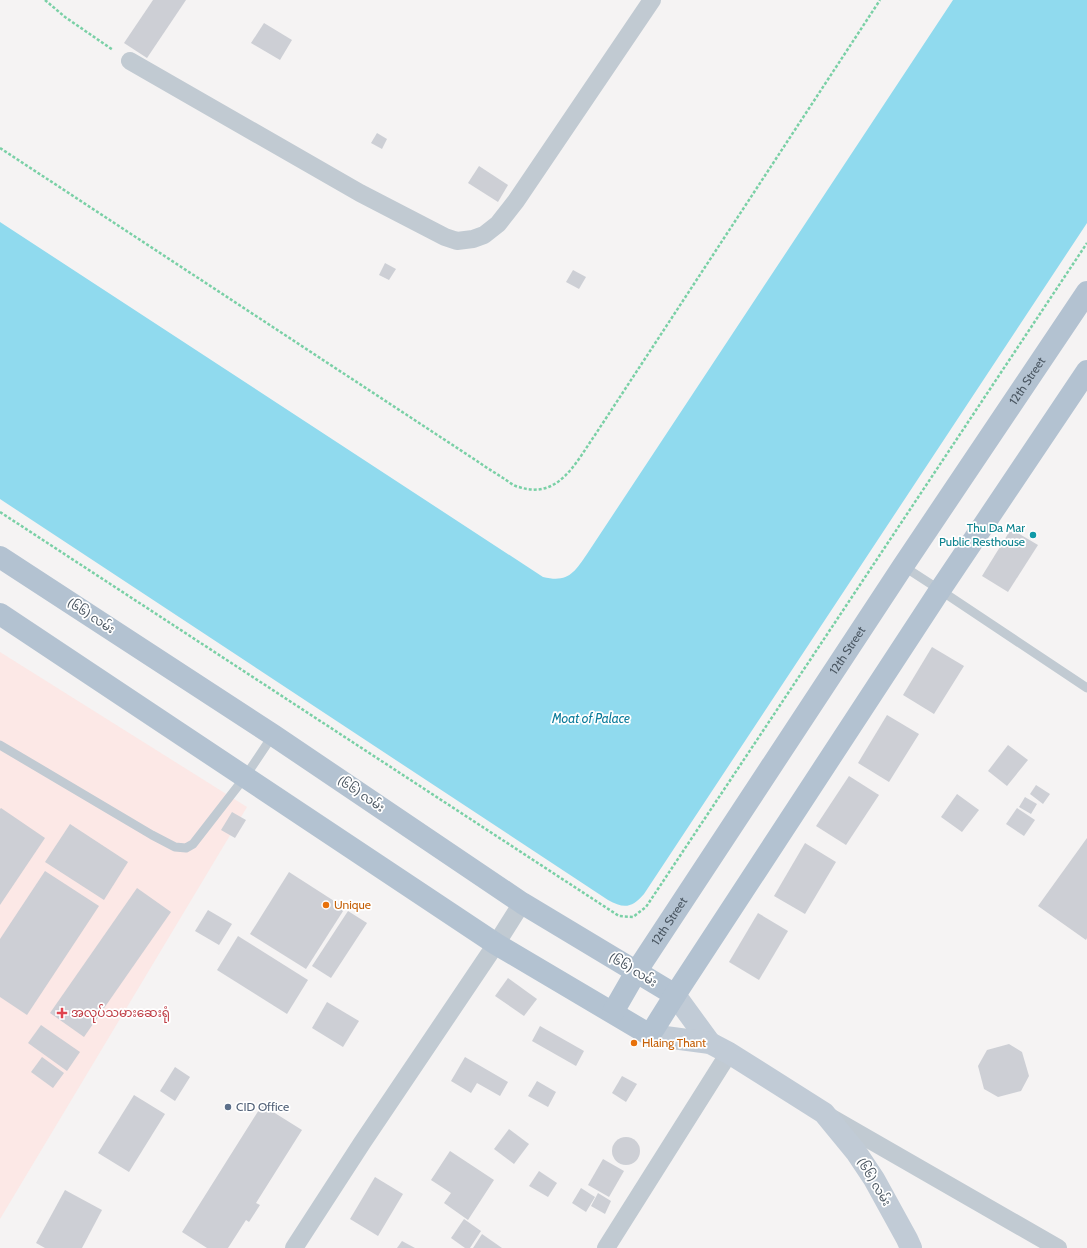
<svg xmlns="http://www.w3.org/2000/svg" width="1087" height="1248" font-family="Cabin,'Noto Sans Myanmar',sans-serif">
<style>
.medical{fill:#fce8e6}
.water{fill:#90daee}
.building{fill:#cdcfd5}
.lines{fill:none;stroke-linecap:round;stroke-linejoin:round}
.path{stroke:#7ad0a6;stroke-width:2.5;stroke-dasharray:3 2;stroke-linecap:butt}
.lane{stroke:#c1cad2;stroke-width:9}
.street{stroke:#c1cad2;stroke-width:18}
.secondary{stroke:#c1cbd6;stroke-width:22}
.primary{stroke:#b3c2d1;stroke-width:22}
.culture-dot{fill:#0f9aa8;stroke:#fff;stroke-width:1.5}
.food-dot{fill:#e8710a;stroke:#fff;stroke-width:1.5}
.health-dot{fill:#e0444e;stroke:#fff;stroke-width:1.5}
.service-dot{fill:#5c6f8a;stroke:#fff;stroke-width:1.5}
.labels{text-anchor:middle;stroke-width:3.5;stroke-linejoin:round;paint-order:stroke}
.street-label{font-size:12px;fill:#4a5661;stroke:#fff}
.culture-label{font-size:12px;fill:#0d838f;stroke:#fff;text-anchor:end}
.food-label{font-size:12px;fill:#c56008;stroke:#fff;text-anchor:start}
.health-label{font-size:12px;fill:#be3a42;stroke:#fff;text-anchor:start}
.service-label{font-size:12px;fill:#4e5e75;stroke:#fff;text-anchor:start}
.water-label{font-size:13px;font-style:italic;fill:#0c7c9b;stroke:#fff}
</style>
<rect width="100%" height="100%" fill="#f5f3f3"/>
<path class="medical" d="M0,652L247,807L0,1219Z"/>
<path class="water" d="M953,0H1087V223L644,894C632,908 624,909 608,900L0,499V222L543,577C568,583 574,573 587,554Z"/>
<g class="building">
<path d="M153,0H186L147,58L124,43Z"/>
<path d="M264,23L292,40L280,60L251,43Z"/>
<path d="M377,133L387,139L382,149L371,143Z"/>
<path d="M479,166L508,185L498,202L468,183Z"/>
<path d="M385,263L396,269L389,280L379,275Z"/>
<path d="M573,270L586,277L579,289L566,282Z"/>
<path d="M1011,529L1038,545L1008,592L982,576Z"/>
<path d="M932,647L964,666L934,714L903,695Z"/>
<path d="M887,715L919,734L889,782L858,763Z"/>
<path d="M1008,745L1028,760L1007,786L988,771Z"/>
<path d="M849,776L879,795L846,845L816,826Z"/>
<path d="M1036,785L1050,794L1043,804L1030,794Z"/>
<path d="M957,794L979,810L962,832L941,817Z"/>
<path d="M1025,797L1037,804L1031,814L1019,807Z"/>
<path d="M1,808L45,838L0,905V809Z"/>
<path d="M1017,808L1035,820L1024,836L1006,824Z"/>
<path d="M232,812L246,820L235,838L221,830Z"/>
<path d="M70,824L128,862L104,900L45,862Z"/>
<path d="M1087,838V938L1086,940L1038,906Z"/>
<path d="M805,843L836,862L805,914L774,896Z"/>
<path d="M45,871L99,906L27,1015L0,997V939Z"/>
<path d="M289,872L345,908L306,969L250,934Z"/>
<path d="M137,888L171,912L84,1037L50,1013Z"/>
<path d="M208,910L232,924L219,945L195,931Z"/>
<path d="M348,911L367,923L331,978L312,966Z"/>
<path d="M758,913L788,931L759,980L729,962Z"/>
<path d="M238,936L308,980L287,1014L217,970Z"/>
<path d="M508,978L537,999L524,1016L495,996Z"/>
<path d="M327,1002L359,1021L343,1047L312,1028Z"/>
<path d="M41,1025L80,1052L67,1071L28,1043Z"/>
<path d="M540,1026L584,1051L576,1066L532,1041Z"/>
<path d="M1009,1044L1022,1052L1029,1076L1021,1091L998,1097L984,1089L978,1066L987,1050Z"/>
<path d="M42,1057L64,1073L53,1088L31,1072Z"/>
<path d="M465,1057L508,1082L500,1096L477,1083L471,1093L451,1081Z"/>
<path d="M175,1067L190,1077L175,1101L160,1091Z"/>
<path d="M622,1076L637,1084L626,1102L612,1093Z"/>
<path d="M537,1081L556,1092L548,1107L528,1096Z"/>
<path d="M134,1095L165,1114L129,1172L98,1153Z"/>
<path d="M262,1105L302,1130L256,1203L260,1205L249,1222L246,1220L228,1248H207L182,1232Z"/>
<path d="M509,1129L529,1144L514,1164L494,1149Z"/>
<circle cx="626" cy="1151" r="14"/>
<path d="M450,1151L494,1180L468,1220L444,1203L451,1193L431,1180Z"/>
<path d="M603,1159L624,1171L609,1197L588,1185Z"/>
<path d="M539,1171L557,1183L548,1197L529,1186Z"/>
<path d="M375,1177L403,1194L378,1236L350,1219Z"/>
<path d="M581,1188L595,1197L586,1212L572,1203Z"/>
<path d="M65,1190L102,1210L82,1248H45L36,1243Z"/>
<path d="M598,1193L611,1201L605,1214L591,1206Z"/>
<path d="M464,1219L481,1231L470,1248H465L451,1238Z"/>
<path d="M482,1234L502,1248H473Z"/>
<path d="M402,1241L415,1248H397Z"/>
</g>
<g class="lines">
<g class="path">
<path d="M45,0L65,17L113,50"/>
<path d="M0,148L477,461C485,467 494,472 503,478C508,481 513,486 519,487C559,500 576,462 595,435L880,0"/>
<path d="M0,512L619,916L633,917L646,907L1087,243"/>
</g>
<g class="lane">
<path d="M903,566L940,590L1087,688"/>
<path d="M0,745L152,835L175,847L186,848L193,844L245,777L273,735"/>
</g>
<g class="street">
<path d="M130,61L360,193L445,237L457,241L473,239L484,235L498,224L516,201L652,0"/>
<path d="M830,1117L1058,1248"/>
<path d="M294,1248L362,1143L496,944L522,903"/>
<path d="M606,1248L729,1053"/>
</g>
<g class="secondary">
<path d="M675,995L710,1043"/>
<path d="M650,1035L710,1043L729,1053L824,1113L856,1152L874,1179L907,1239L911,1248"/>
</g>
<g class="primary">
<path d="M0,557L273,735L522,903L675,995"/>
<path d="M0,614L496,944L650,1035L675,995L940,590L1087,371"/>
<path id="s1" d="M613,1012L636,972L903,566L1087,292"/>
</g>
</g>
<circle class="culture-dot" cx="1033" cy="535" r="4"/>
<g class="food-dot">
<circle cx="326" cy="905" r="4"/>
<circle cx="634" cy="1043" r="4"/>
</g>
<path class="health-dot" d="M60 1007h4v4h4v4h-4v4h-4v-4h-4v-4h4z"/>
<circle class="service-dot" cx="228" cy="1107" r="4"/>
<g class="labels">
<g class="street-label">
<text dy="4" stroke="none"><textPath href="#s1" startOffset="755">12th Street</textPath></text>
<text transform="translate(91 616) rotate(33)" y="4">(၆၆) လမ်း</text>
<text dy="4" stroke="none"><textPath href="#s1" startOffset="431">12th Street</textPath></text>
<text transform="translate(361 794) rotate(34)" y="4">(၆၆) လမ်း</text>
<text dy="4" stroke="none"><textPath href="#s1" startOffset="107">12th Street</textPath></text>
<text transform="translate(633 970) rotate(31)" y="4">(၆၆) လမ်း</text>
<text transform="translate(874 1182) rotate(59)" y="4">(၆၆) လမ်း</text>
</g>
<g class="culture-label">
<text x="1025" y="532">Thu Da Mar<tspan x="1025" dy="14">Public Resthouse</tspan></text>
</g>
<g class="food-label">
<text x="334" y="909">Unique</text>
<text x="642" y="1047">Hlaing Thant</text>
</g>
<g class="health-label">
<text x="71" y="1017">အလုပ်သမားဆေးရုံ</text>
</g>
<g class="service-label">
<text x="236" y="1111">CID Office</text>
</g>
<g class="water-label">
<text x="591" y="723">Moat of Palace</text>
</g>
</g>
</svg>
